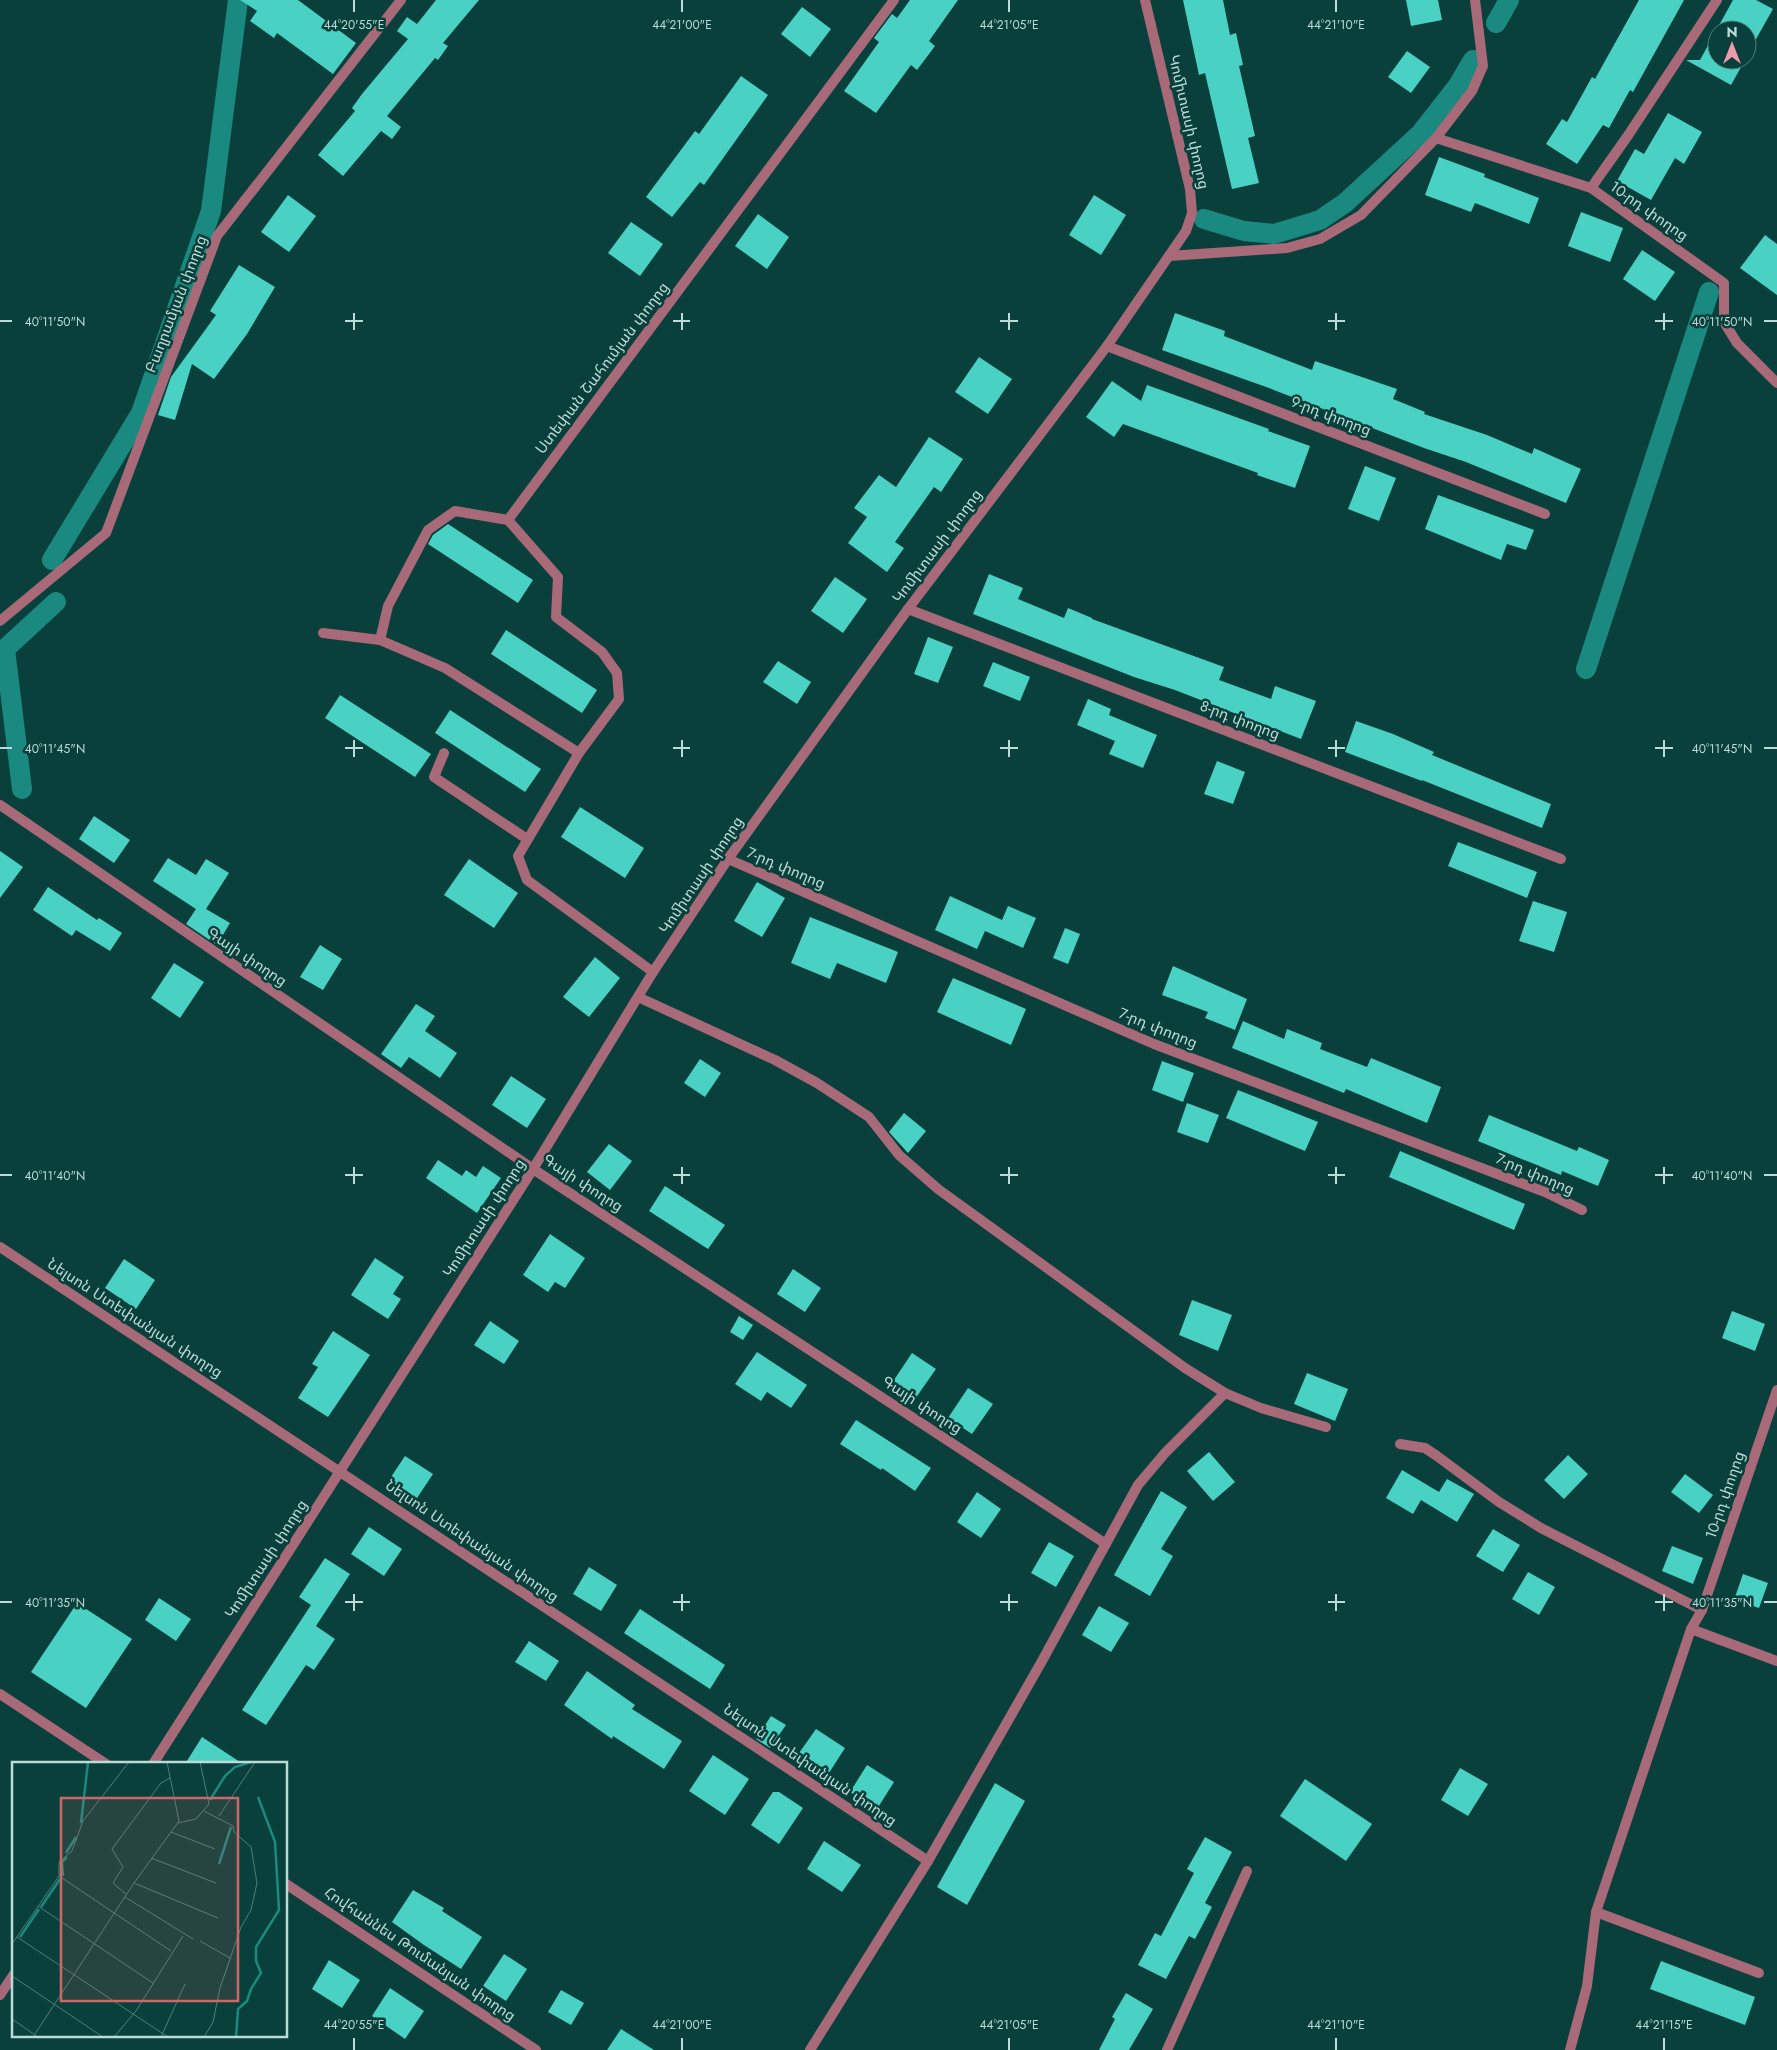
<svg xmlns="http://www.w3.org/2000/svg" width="1777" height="2050" font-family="Jost,'Noto Sans Armenian',sans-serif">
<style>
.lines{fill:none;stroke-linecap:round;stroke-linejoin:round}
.canal{stroke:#1a8a80;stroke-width:20}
.building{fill:#49d2c4}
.service{stroke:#a86a78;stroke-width:10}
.minor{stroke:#a86a78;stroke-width:10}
.tertiary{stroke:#a86a78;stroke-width:10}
.ticks{fill:none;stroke:#bbdbd6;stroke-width:2}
.labels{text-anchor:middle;stroke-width:5;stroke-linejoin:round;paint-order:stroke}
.street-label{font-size:15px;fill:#bbdbd6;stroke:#09403b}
.inset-river{fill:none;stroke:#1a8a80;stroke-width:2.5}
.inset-road{fill:none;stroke:#507e79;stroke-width:1}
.view{fill:#cd6765;fill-opacity:0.15;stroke:#cd6765;stroke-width:2.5}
.inset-edge{fill:none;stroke:#bbdbd6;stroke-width:2.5}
.ticks-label{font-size:12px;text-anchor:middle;fill:#bbdbd6;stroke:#09403b;stroke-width:5;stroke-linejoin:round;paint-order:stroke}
</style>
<rect width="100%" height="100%" fill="#09403b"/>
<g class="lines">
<g class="canal">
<path d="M1496,23L1509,0"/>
<path d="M1204,219L1244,231L1274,234L1320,220L1345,203L1421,133L1457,87L1473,60"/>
<path d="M52,560L141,413L211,211L238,0"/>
<path d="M1586,669L1709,292"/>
<path d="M22,789L5,649L56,602"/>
</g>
</g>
<g class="building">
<path d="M240,0H298L356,43L333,74L277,33L274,38L250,21L257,11Z"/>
<path d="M436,0H479L443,43L448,46L438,60L435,58L387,116L401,127L392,139L381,131L343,176L318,155L355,111L352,108L362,94L408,39L397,31L407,17L417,24Z"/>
<path d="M910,0H958L929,41L935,46L917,70L911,65L876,113L844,91L879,42L874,38L892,14L897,18Z"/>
<path d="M1183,0H1223L1230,35L1236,33L1243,65L1239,66L1255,136L1248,138L1259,183L1232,189L1205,73L1199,75Z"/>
<path d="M1406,0H1438L1442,20L1411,26Z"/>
<path d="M1639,0H1684L1633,92L1630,90L1609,128L1603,125L1577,164L1546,144L1562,119L1567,122L1592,77L1595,79Z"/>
<path d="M1733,0H1756L1773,9L1747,55V30H1717V60H1745L1731,85L1686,60H1700Z"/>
<path d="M802,7L831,29L810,57L781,34Z"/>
<path d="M1407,51L1430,67L1411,93L1388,77Z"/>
<path d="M741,76L768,95L704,185L700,182L672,217L646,197L695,131L699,134Z"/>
<path d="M1668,113L1702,132L1684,164L1675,158L1651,200L1617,181L1635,149L1644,154Z"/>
<path d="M1439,157L1485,174L1484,177L1539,198L1529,224L1475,203L1471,212L1425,195Z"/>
<path d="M288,195L316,216L289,252L261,232Z"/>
<path d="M1094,195L1126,215L1101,255L1069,235Z"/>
<path d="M1581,212L1623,228L1610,262L1568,246Z"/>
<path d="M758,214L789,237L767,269L735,246Z"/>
<path d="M631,222L663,244L640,276L608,253Z"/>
<path d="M1765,235L1777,244V295L1740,268Z"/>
<path d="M1642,250L1675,272L1655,301L1623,279Z"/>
<path d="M239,265L275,287L247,334L214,379L192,364L175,420L158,415L171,377L216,315L210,311Z"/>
<path d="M1175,313L1225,331L1224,336L1312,370L1315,361L1397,389L1393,399L1425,412L1424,414L1487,435L1532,454L1534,448L1581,469L1566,503L1466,462L1424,448L1269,388L1162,350Z"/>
<path d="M979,357L1012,379L988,414L955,392Z"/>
<path d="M1112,381L1141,401L1147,385L1269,429L1268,431L1310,446L1295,488L1257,475L1258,473L1123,424L1114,437L1086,417Z"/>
<path d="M929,437L963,459L941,492L934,487L895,542L904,548L887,572L848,543L867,517L854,508L879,475L896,487Z"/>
<path d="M1365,466L1396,478L1379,521L1348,509Z"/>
<path d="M1438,495L1534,530L1526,550L1507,544L1501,560L1425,529Z"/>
<path d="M448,524L533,580L518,603L428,544L433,535Z"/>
<path d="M989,574L1023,588L1018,599L1064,618L1068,608L1092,618V619L1224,667L1219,680L1271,699L1275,686L1316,701L1301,739L1175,690L1134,677L973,614Z"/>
<path d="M835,577L867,599L843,633L811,611Z"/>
<path d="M506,630L597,690L582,713L491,654Z"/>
<path d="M928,637L953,647L938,683L914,674Z"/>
<path d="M778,661L811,682L797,704L763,682Z"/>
<path d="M993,662L1030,677L1020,701L983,686Z"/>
<path d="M340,695L431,754L415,777L325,718Z"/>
<path d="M1088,699L1111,709L1109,715L1157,735L1143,768L1109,754L1115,741L1077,725Z"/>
<path d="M450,710L541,769L525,792L435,733Z"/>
<path d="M1356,721L1393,734L1434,752L1432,755L1551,804L1542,828L1422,780V781L1345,752Z"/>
<path d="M1217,761L1245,772L1233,804L1204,794Z"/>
<path d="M580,807L644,848L625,878L561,837Z"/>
<path d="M94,816L130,840L114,863L79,839Z"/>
<path d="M1458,842L1537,872L1527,898L1448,866Z"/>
<path d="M0,851L23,867L0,898Z"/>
<path d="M168,858L196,875L206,859L229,873L206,909L230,923L217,945L186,924L196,909L153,881Z"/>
<path d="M469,859L518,893L494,928L444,895Z"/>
<path d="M757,882L785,898L762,937L734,921Z"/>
<path d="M48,887L97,920L99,918L122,933L110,951L76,930L72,936L33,910Z"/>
<path d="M950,896L1002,920L1008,906L1036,918L1023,948L985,931L977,949L935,930Z"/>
<path d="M1533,901L1567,912L1554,952L1519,941Z"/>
<path d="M810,917L898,952L886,983L837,963L830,979L791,963Z"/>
<path d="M1065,928L1080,934L1068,964L1053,958Z"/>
<path d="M320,945L342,959L323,990L300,977Z"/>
<path d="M595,957L620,978L589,1017L563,997Z"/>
<path d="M174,963L204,982L180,1018L151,998Z"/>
<path d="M1173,966L1247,999L1235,1030L1205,1018L1208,1012L1162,995Z"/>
<path d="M953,978L1026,1009L1011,1045L937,1012Z"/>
<path d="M416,1004L435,1016L425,1031L457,1053L440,1078L409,1057L401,1068L381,1054Z"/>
<path d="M1243,1021L1284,1039L1287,1029L1322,1043L1320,1049L1367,1067L1371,1058L1441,1087L1427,1123L1346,1089L1344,1093L1232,1048Z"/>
<path d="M700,1059L721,1073L705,1097L684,1083Z"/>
<path d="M1162,1061L1194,1073L1183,1102L1152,1090Z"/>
<path d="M511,1076L546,1099L527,1128L492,1105Z"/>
<path d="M1238,1090L1318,1122L1305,1151L1226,1118Z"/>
<path d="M1187,1103L1219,1115L1208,1143L1177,1132Z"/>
<path d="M904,1113L926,1131L908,1153L889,1132Z"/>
<path d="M1489,1115L1577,1151L1579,1147L1609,1160L1598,1186L1562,1171L1561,1175L1478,1141Z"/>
<path d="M609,1144L632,1161L610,1190L587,1172Z"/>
<path d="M1400,1151L1525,1204L1514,1230L1389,1177Z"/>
<path d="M438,1160L462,1176L466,1170L476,1177L483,1166L501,1178L477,1213L426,1178Z"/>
<path d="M665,1186L725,1225L708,1249L649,1211Z"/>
<path d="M550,1234L585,1258L565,1288L555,1282L548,1292L523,1275Z"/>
<path d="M375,1258L404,1277L393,1294L401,1299L388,1319L351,1295Z"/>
<path d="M124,1259L155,1280L136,1309L105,1288Z"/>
<path d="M793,1269L821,1288L805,1312L777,1294Z"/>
<path d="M1192,1300L1232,1315L1218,1351L1179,1335Z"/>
<path d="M1732,1311L1765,1324L1755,1351L1722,1338Z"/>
<path d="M739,1316L753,1325L743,1340L730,1332Z"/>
<path d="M490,1321L519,1341L504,1364L474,1345Z"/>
<path d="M333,1331L370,1355L328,1417L298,1398L318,1367L312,1364Z"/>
<path d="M757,1352L807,1385L791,1408L767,1392L761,1401L735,1384Z"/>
<path d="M912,1353L936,1369L915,1399L892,1383Z"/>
<path d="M1307,1373L1348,1389L1335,1421L1294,1404Z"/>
<path d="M968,1388L993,1404L972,1434L948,1418Z"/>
<path d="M856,1420L931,1468L915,1491L882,1468L881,1470L840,1444Z"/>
<path d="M1209,1452L1235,1482L1213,1501L1187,1471Z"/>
<path d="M1568,1455L1588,1474L1564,1499L1544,1480Z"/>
<path d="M405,1456L433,1474L413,1504L385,1486Z"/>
<path d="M1402,1470L1439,1492L1447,1479L1474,1494L1457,1522L1421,1500L1413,1514L1386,1498Z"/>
<path d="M1685,1474L1713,1495L1699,1513L1671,1492Z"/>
<path d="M1161,1491L1187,1507L1161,1549L1173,1556L1150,1596L1114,1575Z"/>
<path d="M977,1492L1001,1509L981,1538L957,1522Z"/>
<path d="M369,1527L402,1549L384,1576L351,1554Z"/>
<path d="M1493,1529L1520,1545L1503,1572L1476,1556Z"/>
<path d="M1049,1542L1074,1556L1056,1587L1031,1573Z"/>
<path d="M1672,1546L1703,1558L1693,1584L1662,1571Z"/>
<path d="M325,1558L350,1574L316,1626L335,1639L314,1670L306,1665L266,1725L242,1710L311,1605L299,1597Z"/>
<path d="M589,1567L617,1585L601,1611L573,1594Z"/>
<path d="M1528,1572L1555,1587L1539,1615L1512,1599Z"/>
<path d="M1743,1574L1768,1583L1759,1608L1734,1600Z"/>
<path d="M159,1598L191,1619L176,1641L145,1620Z"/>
<path d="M77,1603L132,1639L86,1708L31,1672Z"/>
<path d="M1099,1606L1129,1623L1111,1652L1082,1635Z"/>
<path d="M640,1609L725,1665L710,1689L624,1633Z"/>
<path d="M529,1641L559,1661L546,1681L515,1662Z"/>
<path d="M587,1671L635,1705L632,1709L682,1741L664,1769L613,1736L612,1739L564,1705Z"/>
<path d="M771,1716L786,1725L770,1748L756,1739Z"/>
<path d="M816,1729L845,1748L827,1776L797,1756Z"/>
<path d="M202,1737L243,1764H185Z"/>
<path d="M713,1755L749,1779L725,1815L689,1791Z"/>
<path d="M867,1765L894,1782L877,1809L850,1792Z"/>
<path d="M1460,1768L1488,1784L1468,1816L1441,1800Z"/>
<path d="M1305,1779L1372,1824L1346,1861L1280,1816Z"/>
<path d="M995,1783L1025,1801L967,1905L937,1887Z"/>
<path d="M773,1792H779L803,1808L779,1844L751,1825Z"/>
<path d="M1205,1837L1232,1852L1205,1903L1212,1907L1195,1939L1189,1936L1166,1979L1138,1965L1155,1933L1161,1936L1194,1873L1187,1869Z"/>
<path d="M824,1841L861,1865L842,1892L807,1869Z"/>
<path d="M413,1890L444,1908L442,1911L482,1937L461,1969L424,1945L392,1922Z"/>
<path d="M504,1954L527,1969L506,2001L483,1986Z"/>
<path d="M329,1960L360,1980L342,2008L312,1989Z"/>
<path d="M1661,1961L1755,1997L1745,2025L1650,1989Z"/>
<path d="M390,1988L424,2011L405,2039L372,2016Z"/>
<path d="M561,1990L584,2003L571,2025L548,2012Z"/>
<path d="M1126,1993L1153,2009L1129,2050H1099L1115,2019L1112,2017Z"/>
<path d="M621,2029L654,2050H607Z"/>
</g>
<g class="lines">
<g class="service">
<path d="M323,633L380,640L445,668L579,753"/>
<path d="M380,640L388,606L428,530L455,511L508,520"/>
<path d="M444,753L434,777L527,839"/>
<path d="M1691,1629L1777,1661"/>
<path d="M1596,1912L1759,1973"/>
</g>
<g class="minor">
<path d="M1436,138L1591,188L1724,283V322L1737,343L1777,383"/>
<path d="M1591,188L1629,134L1717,0"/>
<path d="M1169,256L1287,248L1320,239L1361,215L1436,138L1472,91L1483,66L1475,0"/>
<path d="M1107,346L1545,514"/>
<path d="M908,609L1561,859"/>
<path d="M0,621L106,533L217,236L401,0"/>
<path d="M0,805L533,1169L1106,1544"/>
<path d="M728,859L1154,1044L1545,1192L1582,1210"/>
<path d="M653,972L527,880L518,856L579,753L619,699L617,673L602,652L556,617L558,577L508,520L894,0"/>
<path d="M638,997L775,1060L817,1083L869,1117L899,1155L938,1189L1185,1368L1225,1393L1261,1408L1326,1427"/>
<path d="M0,1247L928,1861"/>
<path d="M1400,1444L1425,1448L1437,1456L1499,1502L1541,1528L1702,1610"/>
<path d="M0,1694L106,1764"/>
<path d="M153,1764L533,1169L653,972L728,859L908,609L1107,346L1186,231L1192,213L1190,189L1145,0"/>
<path d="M0,1995L14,1974"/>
<path d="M810,2050L928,1861L1042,1661L1138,1485L1165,1453L1225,1393"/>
<path d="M1167,2050L1247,1871"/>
<path d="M1570,2050L1587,1986L1596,1912L1691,1629L1702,1610L1777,1390"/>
</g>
<path class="tertiary" d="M286,1884L536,2050"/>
</g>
<path class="ticks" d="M354,0V12M682,0V12M1009,0V12M1336,0V12M354,313V330M682,313V330M1009,313V330M1336,313V330M1664,313V330M0,321H12M345,321H363M673,321H690M1000,321H1018M1328,321H1345M1655,321H1673M1764,321H1777M354,740V757M682,740V757M1009,740V757M1336,740V757M1664,740V757M0,748H12M345,748H363M673,748H690M1000,748H1018M1328,748H1345M1655,748H1673M1764,748H1777M354,1167V1184M682,1167V1184M1009,1167V1184M1336,1167V1184M1664,1167V1184M0,1175H12M345,1175H363M673,1175H690M1000,1175H1018M1328,1175H1345M1655,1175H1673M1764,1175H1777M354,1594V1611M682,1594V1611M1009,1594V1611M1336,1594V1611M1664,1594V1611M0,1602H12M345,1602H363M673,1602H690M1000,1602H1018M1328,1602H1345M1655,1602H1673M1764,1602H1777M354,2038V2050M682,2038V2050M1009,2038V2050M1336,2038V2050M1664,2038V2050"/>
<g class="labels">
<g class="street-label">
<text transform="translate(1189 122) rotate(77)" y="5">Կոմիտասի փողոց</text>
<text transform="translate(1649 211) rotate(35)" y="5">10-րդ փողոց</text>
<text transform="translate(176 304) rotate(-69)" y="5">Բաղրամյան փողոց</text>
<text transform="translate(602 368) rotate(-53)" y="5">Ստեփան Շահումյան փողոց</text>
<text transform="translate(1331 416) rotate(21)" y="5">9-րդ փողոց</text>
<text transform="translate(937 546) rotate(-53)" y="5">Կոմիտասի փողոց</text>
<text transform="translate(1240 720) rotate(21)" y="5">8-րդ փողոց</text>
<text transform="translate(786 868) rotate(23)" y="5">7-րդ փողոց</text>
<text transform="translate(701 875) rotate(-56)" y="5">Կոմիտասի փողոց</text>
<text transform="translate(247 957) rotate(34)" y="5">Գայի փողոց</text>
<text transform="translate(1158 1028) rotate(22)" y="5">7-րդ փողոց</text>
<text transform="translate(1535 1174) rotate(23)" y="5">7-րդ փողոց</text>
<text transform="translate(583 1183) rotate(33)" y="5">Գայի փողոց</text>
<text transform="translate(484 1218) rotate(-57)" y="5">Կոմիտասի փողոց</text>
<text transform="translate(135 1318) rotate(33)" y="5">Նելսոն Ստեփանյան փողոց</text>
<text transform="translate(922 1405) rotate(33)" y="5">Գայի փողոց</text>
<text transform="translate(1725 1495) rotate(-71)" y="5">10-րդ փողոց</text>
<text transform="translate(472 1541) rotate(34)" y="5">Նելսոն Ստեփանյան փողոց</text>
<text transform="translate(266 1559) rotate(-57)" y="5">Կոմիտասի փողոց</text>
<text transform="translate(810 1765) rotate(34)" y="5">Նելսոն Ստեփանյան փողոց</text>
<text transform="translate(420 1954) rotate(34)" y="5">Հովհաննես Թումանյան փողոց</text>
</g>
</g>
<g transform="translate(12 1762)">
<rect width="275" height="275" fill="#09403b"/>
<path class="inset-river" d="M198,38L213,14L223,5L239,0M69,61L76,0M54,91L64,75M207,102L219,65M51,114L50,100L55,95M29,145L48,117M8,175L27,147M224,275L226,247L235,239L239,227L249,211L244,199V185L267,148L263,80L246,35"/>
<path class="inset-road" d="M192,49L221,64L222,70L239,85L245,121L239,148L229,165L208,226L201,260L192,275M207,54L243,0M166,61L184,57L197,42L188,0M159,70L203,87M139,96L204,121M47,114V100L60,89L71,59L117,0M47,114L159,189M122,121L206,156M114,132L101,121L111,105L100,87L149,21L158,16M113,135L181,177M26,144L141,221M5,175L156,275M188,179L218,196M0,182L47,114M0,214L91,275M0,257L26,275M21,275L122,121L167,59L155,0M102,275L124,249L171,174M149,275L173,222"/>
<path class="view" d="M49,36H226V239H49Z"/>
<rect width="275" height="275" class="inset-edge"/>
</g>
<g class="ticks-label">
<text x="354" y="29">44°20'55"E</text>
<text x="682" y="29">44°21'00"E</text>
<text x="1009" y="29">44°21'05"E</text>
<text x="1336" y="29">44°21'10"E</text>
<text x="55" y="326">40°11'50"N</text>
<text x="1722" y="326">40°11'50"N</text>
<text x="55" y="753">40°11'45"N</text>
<text x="1722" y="753">40°11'45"N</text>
<text x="55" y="1180">40°11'40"N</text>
<text x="1722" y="1180">40°11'40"N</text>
<text x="55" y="1607">40°11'35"N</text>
<text x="1722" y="1607">40°11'35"N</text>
<text x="354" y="2029">44°20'55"E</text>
<text x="682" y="2029">44°21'00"E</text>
<text x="1009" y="2029">44°21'05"E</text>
<text x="1336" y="2029">44°21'10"E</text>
<text x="1664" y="2029">44°21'15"E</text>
</g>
<g transform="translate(1732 45)"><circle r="24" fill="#09403b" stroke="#507e79"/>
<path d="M0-4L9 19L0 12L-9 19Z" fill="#f29aad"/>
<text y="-8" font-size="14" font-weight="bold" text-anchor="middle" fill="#bbdbd6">N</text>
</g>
</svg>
